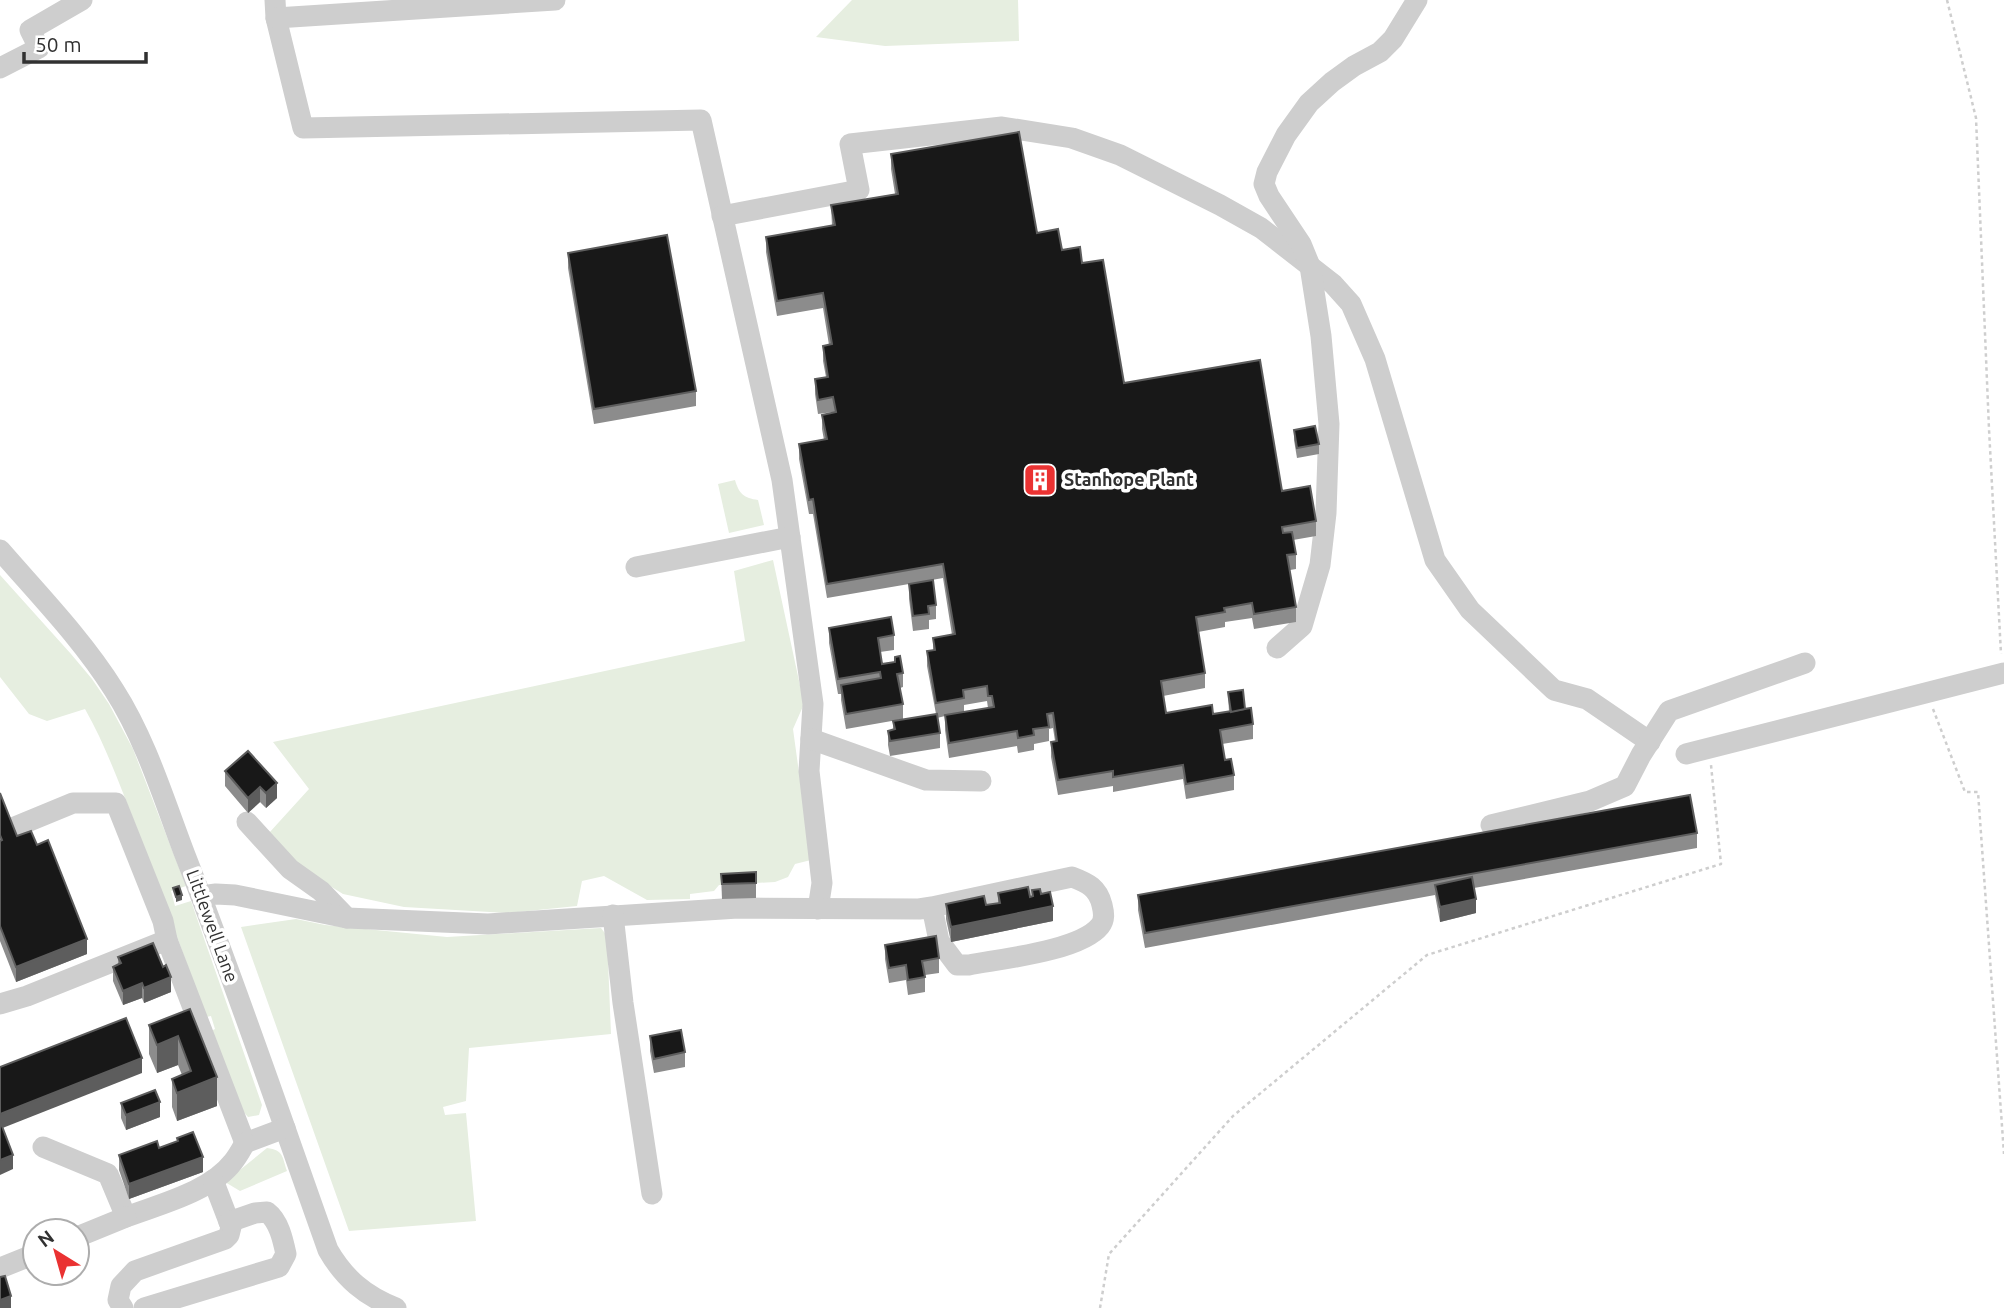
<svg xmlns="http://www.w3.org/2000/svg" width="2004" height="1308" font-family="Ubuntu,sans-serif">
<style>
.green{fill:#e6eee0}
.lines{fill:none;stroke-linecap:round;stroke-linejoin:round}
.path{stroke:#cecece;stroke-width:2.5;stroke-dasharray:3.5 3.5;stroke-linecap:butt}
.minor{stroke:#cecece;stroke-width:21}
.wall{fill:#8c8c8c;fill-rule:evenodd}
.shaded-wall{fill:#5d5d5d}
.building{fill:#181818;stroke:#5d5d5d;stroke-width:2}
.labels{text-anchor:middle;stroke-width:7;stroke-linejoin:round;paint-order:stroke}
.poi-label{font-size:18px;font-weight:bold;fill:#313131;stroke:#fff;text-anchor:start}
.street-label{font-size:18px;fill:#313131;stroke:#fff}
</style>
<rect width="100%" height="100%" fill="#fff"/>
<g class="green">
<path d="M852,0H1018L1019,41L885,46L816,37Z"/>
<path d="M735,480C739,494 744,498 758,500L764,525L729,533L718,484Z"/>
<path d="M773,560L804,704L793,729L811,860L795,864L788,877L775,882L719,885L714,891L690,894V899L647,900L604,876L582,881L577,906L507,913L404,907L343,894L288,860L269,833L309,789L273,742L745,641L734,571Z"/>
<path d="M0,575L71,654L92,679L109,704L133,749L186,886L171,891L175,906L191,901L262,1105L259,1115L248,1117L241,1109L211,1031L215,1029L211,1016L206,1017C183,953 160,889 136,826C120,786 106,746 85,709L47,721L29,714L0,677Z"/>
<path d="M296,919L325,925L447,937L601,928L607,936L611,1034L469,1048L466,1101L443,1107L445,1115L466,1113L476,1221L349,1231L241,927Z"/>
<path d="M267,1148C284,1150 282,1157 287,1171L240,1191L225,1182Z"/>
</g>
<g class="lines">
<g class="path">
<path d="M1947,0L1976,118L1989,429L2001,654"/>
<path d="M1933,709L1965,792H1978L2004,1154"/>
<path d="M1100,1308L1109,1254L1233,1116L1427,955L1721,864L1711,765"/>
</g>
<g class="minor">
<path d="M275,0L276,18L303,128L701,120L782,480L813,704L809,771L822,883L818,909"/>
<path d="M276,18L555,0"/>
<path d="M0,68L39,48L30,30L82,0"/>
<path d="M722,216L859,190L850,144L1002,127L1072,138L1120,155L1220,205L1261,228L1333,284L1351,304L1375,359L1435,560L1470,610L1554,690L1587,699L1650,742"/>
<path d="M0,550C39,595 82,639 114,690C146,740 164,800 185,855C236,985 281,1118 328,1250C344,1278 365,1296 396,1308"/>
<path d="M636,567L790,537"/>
<path d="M1277,648L1302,626L1320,565L1326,513L1329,424L1321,336L1310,266L1301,244L1269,196L1264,184L1267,172L1286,135L1309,103L1332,82L1354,66L1380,52L1393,39L1417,0"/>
<path d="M811,739L926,780L981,781"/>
<path d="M1686,754L2004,673"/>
<path d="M247,822L290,869L321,891L347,918"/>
<path d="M1491,825L1590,801L1625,786L1641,755L1669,711L1805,663"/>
<path d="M0,833L73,803H116L163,921L167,940"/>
<path d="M201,896L216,894L235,895L347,918L488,924L738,908L919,909L932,907L1072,877C1088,883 1098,888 1102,905C1104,913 1105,920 1100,926C1080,951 1000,959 969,965H957L939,941L932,907"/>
<path d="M613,915L623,1003L652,1194"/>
<path d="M0,1004L27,996L167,940L245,1143L285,1128"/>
<path d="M43,1147L108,1174L126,1217C160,1204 210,1192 233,1162C238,1156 241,1150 245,1143"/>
<path d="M77,1237L126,1217"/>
<path d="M0,1268L35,1254"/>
<path d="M123,1308L118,1300L121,1286L135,1271L225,1239L229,1235L231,1227L213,1180"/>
<path d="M144,1308L279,1267L286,1254C283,1240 279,1221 267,1212L255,1213L229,1222"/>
</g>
</g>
<g class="wall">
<path d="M891,154L1037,233L1082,263L1124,383L1282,491L1316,521V536L1293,540L1296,554V569L1290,570L1296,607V622L1254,629L1252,618L1225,622V627L1198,632L1205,673V688L1163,696L1166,713L1213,714L1229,712L1228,692L1245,709L1253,724V739L1222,744L1225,760L1234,775V790L1186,799L1183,779L1113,792V786L1058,795L1051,757V742L1055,741L1053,728L1049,729V741L1034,744V750L1018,753L1017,746L949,758L945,730V716L937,718L940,733V748L890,756L888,745V731L893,730V721L936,714L927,666V651L933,650V638L952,635L943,578L926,581L936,605V619L929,620V629L913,631L909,599V584L827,598L813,514H809L799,459V444L824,440L822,429V415L833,413V412L818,414L815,394V379L826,377L823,361V346L829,345L823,308L777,316L766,252V237L832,226L831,205L895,194L891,169ZM987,701L988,708L964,712V705Z"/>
<path d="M568,253L696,391V406L594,424L568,268Z"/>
<path d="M1294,430L1319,444V454L1297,458L1294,440Z"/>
<path d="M829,628L894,635V650L880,652L882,664L895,662V657L903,673V687L900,688L903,704V719L846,729L841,700V694H838L829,643Z"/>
<path d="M248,751L277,798L266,808L260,802L248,813L225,786V771Z"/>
<path d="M0,793L17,836L37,845L87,954L16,982L0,941Z"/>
<path d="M1697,833V848L1474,888L1476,913L1440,922L1435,895L1145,948L1138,910V895Z"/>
<path d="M756,872V898L722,899L721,874Z"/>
<path d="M1032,890L1041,894L1053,921L951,942L946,919V904L986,905L998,903V893L1030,897L1032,896Z"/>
<path d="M885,945L939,958V973L925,975V992L908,995L906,980L889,983L885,959Z"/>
<path d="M118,957L171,992L144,1003L142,998L123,1005L113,981V967L118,965Z"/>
<path d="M190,1009L217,1106L177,1121L172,1107V1079L182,1075L178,1065L157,1073L149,1054V1025Z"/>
<path d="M650,1036L685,1052V1067L654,1073L650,1051Z"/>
<path d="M121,1103L160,1117L126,1130L121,1118Z"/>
<path d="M177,1138L203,1172L129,1199L119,1170V1155L159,1148L177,1142Z"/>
</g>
<g class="shaded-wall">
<path d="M277,783V798L266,808V793Z"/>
<path d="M260,787V802L248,813V798Z"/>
<path d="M182,895V900L176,902V897Z"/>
<path d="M1476,899V913L1440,922V907Z"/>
<path d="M1053,906V921L951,942V927Z"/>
<path d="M87,939V954L16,982V967Z"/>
<path d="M171,977V992L144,1003V988Z"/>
<path d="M142,983V998L123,1005V991Z"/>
<path d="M178,1036V1065L157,1073V1045Z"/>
<path d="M142,1058V1073L0,1129V1114Z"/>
<path d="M217,1077V1106L177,1121V1093Z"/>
<path d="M160,1102V1117L126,1130V1115Z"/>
<path d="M13,1155V1169L0,1175V1160Z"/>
<path d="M203,1157V1172L129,1199V1184Z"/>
<path d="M11,1296V1308H0V1300Z"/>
</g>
<g class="building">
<path d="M1019,132L1037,233L1058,229L1062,250L1080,247L1082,263L1103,260L1124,383L1260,360L1282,491L1310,486L1316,521L1282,527L1283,533L1292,532L1296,554L1287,555L1296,607L1254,614L1252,603L1224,608L1225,612L1196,617L1205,673L1161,681L1166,713L1212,705L1213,714L1251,708L1253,724L1220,730L1225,760L1231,759L1234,775L1186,784L1183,765L1113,777V771L1058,780L1051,742L1057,741L1053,713L1047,714L1049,727L1033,729L1034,735L1018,738L1017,731L949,743L945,715L994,707L992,696H988L987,686L963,690L964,698L936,703L927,651L935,650L933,638L955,634L943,564L827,584L813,499L809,500L799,444L827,439L822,415L836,412L833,397L818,400L815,379L828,377L823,346L832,344L823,293L777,301L766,237L835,225L831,205L898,194L891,154Z"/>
<path d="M667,235L696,391L594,409L568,253Z"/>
<path d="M1315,426L1319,444L1297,448L1294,430Z"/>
<path d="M933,580L936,605L928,606L929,614L913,616L909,584Z"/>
<path d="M891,617L894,635L878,638L882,664L895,662V657L900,656L903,673L897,674L903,704L846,714L841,685L881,678L880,672L838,679L829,628Z"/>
<path d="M1243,690L1245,709L1231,712L1228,692Z"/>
<path d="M937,714L940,733L890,741L888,731L895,729L893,721Z"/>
<path d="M248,751L277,783L266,793L260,787L248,798L225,771Z"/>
<path d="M0,793L17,836L31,831L37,845L48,840L87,939L16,967L0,926V841L2,840L0,835Z"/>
<path d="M1690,795L1697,833L1145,933L1138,895Z"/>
<path d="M756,872V883L722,884L721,874Z"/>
<path d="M1472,877L1476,899L1440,907L1435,885Z"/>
<path d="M179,886L182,895L176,897L173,888Z"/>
<path d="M1028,887L1030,897L1033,896L1032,890L1040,889L1041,894L1050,892L1053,906L951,927L946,904L984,896L986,905L1000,903L998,893Z"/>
<path d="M936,936L939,958L922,961L925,977L908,980L906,965L889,968L885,945Z"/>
<path d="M153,943L163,967L166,965L171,977L144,988L142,983L123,991L113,967L121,963L118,957Z"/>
<path d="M190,1009L217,1077L177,1093L172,1079L191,1071L178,1036L157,1045L149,1025Z"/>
<path d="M126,1018L142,1058L0,1114V1067Z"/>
<path d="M681,1030L685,1052L654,1059L650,1036Z"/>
<path d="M155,1090L160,1102L126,1115L121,1103Z"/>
<path d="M0,1121L13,1155L0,1160Z"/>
<path d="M193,1132L203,1157L129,1184L119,1155L157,1141L159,1148L178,1141L177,1138Z"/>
<path d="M5,1276L11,1296L0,1300V1277Z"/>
</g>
<defs>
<symbol id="building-square" viewBox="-11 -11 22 22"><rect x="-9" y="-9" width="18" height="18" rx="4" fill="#ea3232" stroke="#fff"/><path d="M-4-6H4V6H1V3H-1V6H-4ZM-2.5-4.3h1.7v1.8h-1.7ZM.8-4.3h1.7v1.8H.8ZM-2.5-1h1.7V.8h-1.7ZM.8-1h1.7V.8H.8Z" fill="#fff"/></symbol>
</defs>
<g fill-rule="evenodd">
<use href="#building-square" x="1021" y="461" width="38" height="38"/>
</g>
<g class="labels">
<g class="poi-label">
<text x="1064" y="486">Stanhope Plant</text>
</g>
<g class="street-label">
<text transform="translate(212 926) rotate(70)" y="6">Littlewell Lane</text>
</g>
</g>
<g transform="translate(56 1252) rotate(323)"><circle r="33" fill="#ffffff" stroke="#adadad" stroke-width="2"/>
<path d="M0-5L12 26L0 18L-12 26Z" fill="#ea3232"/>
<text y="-10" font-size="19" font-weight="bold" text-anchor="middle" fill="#313131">N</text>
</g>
<path d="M24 52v10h122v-10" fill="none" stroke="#313131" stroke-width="3.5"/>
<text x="35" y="52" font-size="21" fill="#313131" stroke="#ffffff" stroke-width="5" paint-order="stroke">50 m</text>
</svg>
